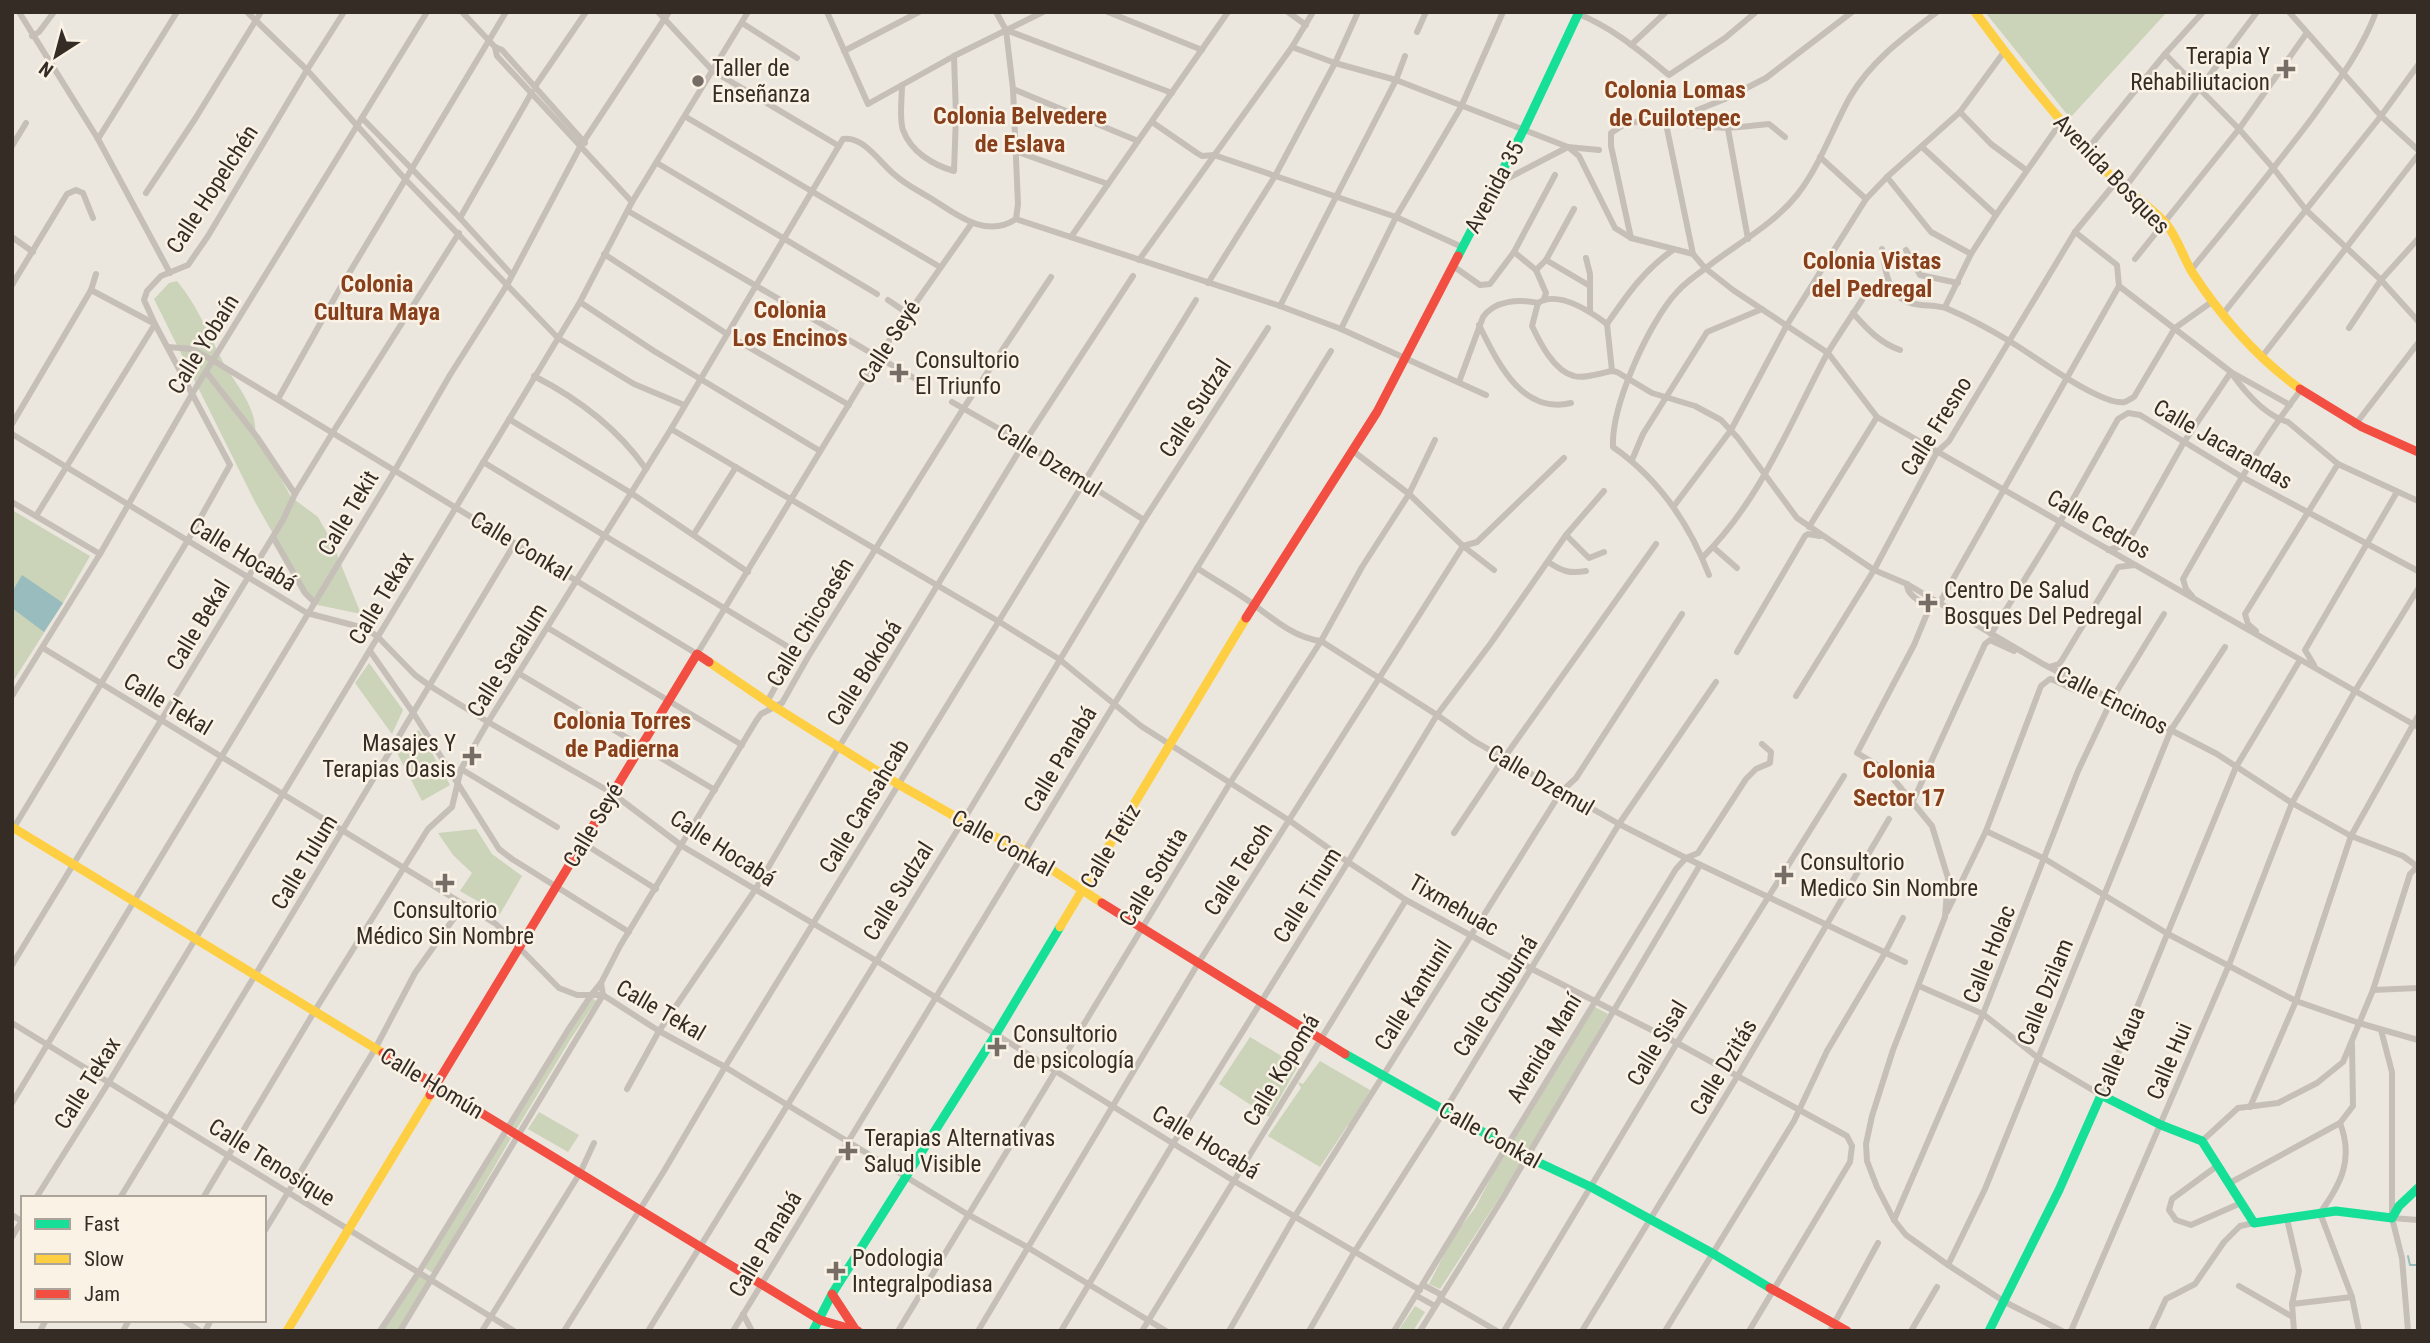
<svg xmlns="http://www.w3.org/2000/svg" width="2430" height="1343" font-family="'Roboto Condensed',sans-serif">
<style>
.green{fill:#cbd3b8}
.water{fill:#99bcbe}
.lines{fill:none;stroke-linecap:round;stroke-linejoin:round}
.stream{stroke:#99bcbe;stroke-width:2}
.street{stroke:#c5bfb8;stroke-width:6}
.fast{stroke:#16e098;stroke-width:9}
.slow{stroke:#ffcf43;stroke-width:9}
.jam{stroke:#f24e42;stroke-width:9}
.poi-dot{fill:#766d66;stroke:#faf2e5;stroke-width:2.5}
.labels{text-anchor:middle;stroke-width:5;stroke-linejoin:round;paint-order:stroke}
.poi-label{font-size:23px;fill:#362c26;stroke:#faf2e5;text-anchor:start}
.street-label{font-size:23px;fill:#362c26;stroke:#faf2e5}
.neighbourhood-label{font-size:24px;font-weight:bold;fill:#883f1c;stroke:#faf2e5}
</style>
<rect width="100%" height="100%" fill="#ece7de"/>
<g class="green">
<path d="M1985,12H2192L2166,13L2070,118Z"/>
<path d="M177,281C196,304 207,330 220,356C233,383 259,406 255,438L278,473L291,497L318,517L332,542L361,614L313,604L255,502L154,299L169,283Z"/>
<path d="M12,510L90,556L63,603L12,683Z"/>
<path d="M369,663L403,710L392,734L355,683Z"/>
<path d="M419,730L450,785L422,801L394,747Z"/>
<path d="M476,829L492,854L522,876L500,914L460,891L472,873L453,855L438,833Z"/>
<path d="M592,997L596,1001L570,1040L516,1130L510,1125Z"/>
<path d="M1593,1006L1608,1014L1528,1152L1511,1141Z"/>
<path d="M1250,1037L1298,1066L1269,1117L1219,1084Z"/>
<path d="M1320,1061L1370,1090L1350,1126L1348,1125L1320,1167L1268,1136L1301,1088L1298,1082L1303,1084Z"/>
<path d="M539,1112L579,1135L568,1152L528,1129Z"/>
<path d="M504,1134L511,1138L433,1273L425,1268Z"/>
<path d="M1505,1151L1523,1161L1440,1289L1429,1284L1453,1237L1475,1208Z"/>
<path d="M419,1275L428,1281L397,1331H382Z"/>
<path d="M1415,1306L1425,1312L1413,1331H1398Z"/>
</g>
<path class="water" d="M22,575L63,603L44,632L12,608V592Z"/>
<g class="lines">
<path class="stream" d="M2408,1256L2410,1265H2418"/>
<g class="street">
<path d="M19,12L98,139L170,273"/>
<path d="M247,12L307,70L406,180L558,338L634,384L684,405"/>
<path d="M462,12L495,47L502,50L585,143"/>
<path d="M658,12L713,71L839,146"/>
<path d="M827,12L868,104L954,56L1043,12"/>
<path d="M996,12L1006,30L1013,89L1018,204L1016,219"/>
<path d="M1108,12L1202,50"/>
<path d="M1288,12L1306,25"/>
<path d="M2289,12L2381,116L2418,150"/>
<path d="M1576,13C1612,27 1640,51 1669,75L1725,38L1756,12"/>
<path d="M742,23L797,58"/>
<path d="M1006,30L1172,93"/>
<path d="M1417,32L1426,12"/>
<path d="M32,36L39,32L54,12"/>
<path d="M1631,45L1666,12"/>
<path d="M495,47L497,56L632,202"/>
<path d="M1292,47L1335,63L1396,80L1568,147L1579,156L1615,228L1631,238L1693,254L1705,268L1733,290L1828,353L1877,417L2418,727"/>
<path d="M844,51L919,12"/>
<path d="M2165,54L2239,129L2274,169L2306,210L2381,280L2418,321"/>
<path d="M536,85L586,12"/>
<path d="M902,85C902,99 899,118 903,130C911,152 933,165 954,171L956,116L954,56"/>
<path d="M1013,89L1138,141"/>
<path d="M1960,112L1991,144L2026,170"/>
<path d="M686,117L940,267"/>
<path d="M362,118L460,218L511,274"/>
<path d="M1665,119L1693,254"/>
<path d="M1674,120C1706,131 1735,128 1769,124L1785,137"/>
<path d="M1152,122L1197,153L1202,156L1214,155L1396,217L1462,247"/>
<path d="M1728,129L1748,239"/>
<path d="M98,139L177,12"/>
<path d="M12,146L26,123"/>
<path d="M1922,147L1996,215"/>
<path d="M1015,151L1108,184"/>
<path d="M2086,151L2165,54L2203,12"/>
<path d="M1820,157L1866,199"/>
<path d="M657,163L877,294"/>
<path d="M1887,177L1931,232L1971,254"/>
<path d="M1497,184L1568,147L1599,150"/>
<path d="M2124,189L2257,12"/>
<path d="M146,193L195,119L261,12"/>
<path d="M628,211L926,385"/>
<path d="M460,218L532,92"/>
<path d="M1016,219L1280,306L1341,329L1486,395"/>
<path d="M2075,232L2117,265L2119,286L2231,372L2290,405"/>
<path d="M12,237L33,252"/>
<path d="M1071,237L1228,12"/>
<path d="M1631,238L1611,146V133L1625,124L1652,119L1672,120L1725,99L1766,78L1852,12"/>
<path d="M1882,249C1884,262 1886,280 1894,291C1908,311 1932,302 1948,309C1969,318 1991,330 2011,342C2033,355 2102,407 2125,402C2126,402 2133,397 2134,397L2175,328L2213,301"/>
<path d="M1906,250L1920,275L1958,283"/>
<path d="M1514,252L1536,270L1546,293L1544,299"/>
<path d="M604,254L727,334"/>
<path d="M1586,258L1590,274V311"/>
<path d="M2135,259L2239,129L2306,34"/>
<path d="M1139,260L1292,47L1313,12"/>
<path d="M1546,260L1590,286"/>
<path d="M1453,266L1480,285L1490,284L1514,252L1555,175"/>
<path d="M1536,270L1546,260L1574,209"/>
<path d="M2191,270C2232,220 2273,170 2312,118C2336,84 2361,52 2376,12"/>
<path d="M1208,283L1275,176L1335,63L1358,12"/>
<path d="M12,285L67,194L76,190L83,193L93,218"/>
<path d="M888,300L907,313"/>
<path d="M580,302L654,351L820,451"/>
<path d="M1538,303L1532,326C1540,343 1554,371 1574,376C1584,379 1601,373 1612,371L1617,372L1652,393L1695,406L1721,420L1738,438L1797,518L1874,570L1907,584L2043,664L2217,754L2292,803L2351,836L2403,856L2418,867"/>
<path d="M1280,306L1396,80L1405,56"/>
<path d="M1945,307L1971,254L1996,215L2061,122"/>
<path d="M1853,313C1867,329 1880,343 1900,350"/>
<path d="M2222,315L2381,116L2418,65"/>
<path d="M1607,324C1627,295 1644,270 1673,250"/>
<path d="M1607,324L1612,371"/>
<path d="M1479,325C1497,361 1521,415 1571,403"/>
<path d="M2349,328L2381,280L2418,239"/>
<path d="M1341,329L1396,217L1461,107L1503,12"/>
<path d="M738,341L849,405"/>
<path d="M168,347L192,349L214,361L697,654L877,358L972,223"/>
<path d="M2261,358L2418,155"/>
<path d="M207,373L257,437L295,494"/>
<path d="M2232,374C2245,392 2266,416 2288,422L2338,464L2418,501"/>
<path d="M534,376C577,398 618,429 646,469"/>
<path d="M1459,382L1483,317C1495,300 1519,299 1538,303C1558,290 1591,312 1607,324"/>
<path d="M278,399L339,290L506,12"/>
<path d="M952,402L1024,443L1144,520"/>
<path d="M509,419L631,493L748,572"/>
<path d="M12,424L91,290L96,274"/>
<path d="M2355,425L2418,343"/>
<path d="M671,429L998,621L1059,659L1141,726L1290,821L1348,862L1406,900L1532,969L1677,1043L1847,1136L1852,1146"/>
<path d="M12,434L307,613L364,628L377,636L415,675L430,686L488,722L612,793L682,846L875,960L1234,1181L1420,1290"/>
<path d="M1353,451L1409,494L1463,546L1494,570"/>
<path d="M1632,460L1643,434L1707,332L1762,309"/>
<path d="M483,462L795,651L767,702"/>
<path d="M12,502L100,554"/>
<path d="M1674,506L1731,430L1787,325L1866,199L1887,177L1960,112L2004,52"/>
<path d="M36,516L155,324L144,300L147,291L161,276L188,265L208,236L307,70L344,12"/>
<path d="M1809,527L1877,417"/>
<path d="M694,534L736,467"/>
<path d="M1566,535L1589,558L1604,552"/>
<path d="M273,537L305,593L314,602"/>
<path d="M1713,547L1737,568"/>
<path d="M2108,550L2126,545L2184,442L2231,372"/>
<path d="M1702,558C1760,501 1789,425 1827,354C1838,336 1850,318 1862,300"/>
<path d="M1548,562C1562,571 1569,574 1586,571"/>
<path d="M1197,568C1215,580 1235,591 1253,604C1273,619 1295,638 1321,641L1437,715L1474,741L1619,824L1686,858L1905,962"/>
<path d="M1709,575C1689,523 1659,479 1613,447C1611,406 1649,322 1677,292C1685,283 1696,275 1706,268C1736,244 1772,226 1797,195C1820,166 1832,129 1850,97C1871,61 1904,37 1937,12"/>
<path d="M1907,584C1907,598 1924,600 1928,611L1914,645L1857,753L1886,770L1932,826L1948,878L1945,917L1893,1050L1872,1116L1866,1144L1867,1161L1877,1187L1894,1220L1906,1235L1948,1265L2005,1302L2062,1331"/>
<path d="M2192,596L2186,589L2183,579C2220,515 2255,450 2300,391"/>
<path d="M1939,604L2119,286"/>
<path d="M548,628L742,745"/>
<path d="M2256,631L2248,624L2245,614L2338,464"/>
<path d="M1991,634L2060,522L2118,419L2128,413L2140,415L2242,477L2418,571"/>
<path d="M43,648L496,924L559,988L577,995H603L659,1031L725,1067L967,1214L1027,1247L1166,1331"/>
<path d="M370,651L414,714L499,849L512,859L629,932"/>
<path d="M1737,652L1805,536L1808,534L1820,536"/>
<path d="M2314,665L2305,650L2397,492"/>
<path d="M2049,667L2059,664L2062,660L2118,567L2135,565"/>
<path d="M518,673L715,790"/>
<path d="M12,696L100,554L192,394L427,12"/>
<path d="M1796,696L1874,570L1937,452L1949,441L2075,232L2116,182"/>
<path d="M461,769L557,827"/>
<path d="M1913,801L1985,644L1990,640L2014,651"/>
<path d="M13,829L188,540L230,465L155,324L91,290"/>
<path d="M1986,831L2045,859L2168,934L2296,1001L2359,1023L2418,1040"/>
<path d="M1454,833L1504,758L1656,544"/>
<path d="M583,843L656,889"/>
<path d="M1947,912L1986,831L2041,686L2050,679C2064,682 2078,698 2091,689"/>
<path d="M12,965L283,520L295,494L333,432L459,233"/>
<path d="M1919,986L1983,1014L2037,1057L2101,1095L2236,767L2300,660"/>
<path d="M2373,990L2418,988"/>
<path d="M12,1023L514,1331"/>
<path d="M2381,1030L2392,1072V1218L2402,1258L2408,1331"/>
<path d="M627,1089L659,1031L755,890L839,747L1024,443L1133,276"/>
<path d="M12,1103L395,470L450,375L507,285L580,147L669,12"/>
<path d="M2250,1107L2296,1001L2351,836L2418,716"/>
<path d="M2340,1123C2354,1159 2341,1184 2320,1213L2352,1297L2359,1331"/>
<path d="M2202,1141L2238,1108L2278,1103L2317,1083L2343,1062L2373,990L2410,874L2418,866"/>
<path d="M2217,1166L2172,1199L2169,1210L2176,1220L2191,1225L2241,1203"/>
<path d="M2228,1184L2340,1123L2353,1106L2352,1044"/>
<path d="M36,1198L109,1082L580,302L632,202L748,12"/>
<path d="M120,1198C252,980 385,762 515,543"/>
<path d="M203,1198L314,1012L428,829L452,807L461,769L488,722L671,429L843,139C863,135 881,164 895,175C906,185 919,191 932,199C957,215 986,239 1016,219"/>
<path d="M12,1215L23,1222"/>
<path d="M2392,1218L2418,1220"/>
<path d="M2287,1219L2299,1271L2292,1304L2294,1331"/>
<path d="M1894,1220L1983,1014L2078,771L2112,699L2164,614"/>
<path d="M264,1232L375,1049L415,973L464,904"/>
<path d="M12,1237L23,1219"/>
<path d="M1948,1265L1985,1189L2171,730L2225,647"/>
<path d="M1423,1285L1442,1295"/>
<path d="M2239,1286L2291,1316"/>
<path d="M1417,1296L1435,1306"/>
<path d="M1440,1298L1497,1331"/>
<path d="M2292,1304L2352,1297"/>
<path d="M743,1314L752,1331"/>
<path d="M183,1320L200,1331"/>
<path d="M40,1331L46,1320"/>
<path d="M123,1331L129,1320"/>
<path d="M205,1331L211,1320"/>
<path d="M380,1331L419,1272L568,1030L592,994L601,983L620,946L756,721L761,714L782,703L808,657L963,409L1051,277"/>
<path d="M400,1331L603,995L601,983"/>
<path d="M482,1331L580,1173L594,1143"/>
<path d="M564,1331L664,1171L725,1067L1196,300"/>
<path d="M648,1331L963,821L1144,520L1268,328"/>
<path d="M733,1331L1197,568L1331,351"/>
<path d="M898,1331L1230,783L1321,641L1362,567L1409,494L1435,440"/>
<path d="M978,1331L1199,962L1463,546L1477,542L1564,458"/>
<path d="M1061,1331L1174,1142L1348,862L1437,715L1491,643L1566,535L1604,491"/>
<path d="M1142,1331L1406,900"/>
<path d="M1229,1331L1295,1216L1561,792L1576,778L1682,614"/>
<path d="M1309,1331L1355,1251L1445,1110L1619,824L1716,682"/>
<path d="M1394,1331L1676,869L1686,858L1698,853L1746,779L1756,769L1770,763L1771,752L1762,744"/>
<path d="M1420,1331L1504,1196L1700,865"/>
<path d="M1504,1331L1677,1043L1844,776"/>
<path d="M1582,1331L1737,1077L1889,819"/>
<path d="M1665,1331L1794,1121L1827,1051L1885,953L1903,918"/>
<path d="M1749,1331L1850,1162L1852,1146"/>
<path d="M1830,1331L1878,1243"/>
<path d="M1911,1331L1937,1287"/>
<path d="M2071,1331L2229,965L2292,803L2355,691L2418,589"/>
<path d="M2151,1331L2166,1299L2195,1284L2224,1242L2240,1226L2254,1223"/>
</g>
<g class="fast">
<path d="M1458,256L1524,129L1579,12"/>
<path d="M1345,1054L1527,1157L1591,1187L1712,1253L1770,1288"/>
<path d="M813,1331L832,1294L996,1034L1060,927"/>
<path d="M1989,1331L2059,1190L2101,1095L2161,1125L2202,1141L2254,1223L2336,1211L2392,1218L2399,1206L2418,1188"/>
</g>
<g class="slow">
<path d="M1975,12C2016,68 2060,122 2107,172C2126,192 2150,205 2167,225C2178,239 2183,257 2192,272C2222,318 2256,357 2300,389"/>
<path d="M709,662L775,707L898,784L963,821L1024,851L1102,903"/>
<path d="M12,827L383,1053"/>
<path d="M1060,927L1246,618"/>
<path d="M287,1331L430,1095"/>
</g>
<g class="jam">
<path d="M2300,389L2362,427L2418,452"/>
<path d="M1246,618L1377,412L1458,256"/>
<path d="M1102,903L1345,1054"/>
<path d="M383,1053L820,1320L858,1331"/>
<path d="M430,1095L697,654L709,662"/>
<path d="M1770,1288L1847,1331"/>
<path d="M832,1294L855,1329"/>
</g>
</g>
<g class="poi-dot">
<path d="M2282.5 58.5h7v7h7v7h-7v7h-7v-7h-7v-7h7z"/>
<circle cx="698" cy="81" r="7"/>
<path d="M895.5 362.5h7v7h7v7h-7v7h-7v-7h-7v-7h7z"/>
<path d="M1924.5 592.5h7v7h7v7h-7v7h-7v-7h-7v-7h7z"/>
<path d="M468.5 745.5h7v7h7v7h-7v7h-7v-7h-7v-7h7z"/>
<path d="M1780.5 864.5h7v7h7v7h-7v7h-7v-7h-7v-7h7z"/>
<path d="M441.5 872.5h7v7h7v7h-7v7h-7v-7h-7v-7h7z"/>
<path d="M993.5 1036.5h7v7h7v7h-7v7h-7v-7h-7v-7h7z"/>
<path d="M844.5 1140.5h7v7h7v7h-7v7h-7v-7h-7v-7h7z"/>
<path d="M832.5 1260.5h7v7h7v7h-7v7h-7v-7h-7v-7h7z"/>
</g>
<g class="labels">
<g class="poi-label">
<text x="2270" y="64" text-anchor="end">Terapia Y<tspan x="2270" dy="26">Rehabiliutacion</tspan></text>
<text x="712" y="76">Taller de<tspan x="712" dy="26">Enseñanza</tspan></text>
<text x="915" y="368">Consultorio<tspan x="915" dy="26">El Triunfo</tspan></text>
<text x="1944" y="598">Centro De Salud<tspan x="1944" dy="26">Bosques Del Pedregal</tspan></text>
<text x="456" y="751" text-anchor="end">Masajes Y<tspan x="456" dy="26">Terapias Oasis</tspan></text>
<text x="1800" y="870">Consultorio<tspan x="1800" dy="26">Medico Sin Nombre</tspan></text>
<text x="445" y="918" text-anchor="middle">Consultorio<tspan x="445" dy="26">Médico Sin Nombre</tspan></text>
<text x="1013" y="1042">Consultorio<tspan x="1013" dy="26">de psicología</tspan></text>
<text x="864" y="1146">Terapias Alternativas<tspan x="864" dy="26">Salud Visible</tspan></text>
<text x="852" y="1266">Podologia<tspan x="852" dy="26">Integralpodiasa</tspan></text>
</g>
<g class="street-label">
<text transform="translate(2112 174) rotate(46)" y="8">Avenida Bosques</text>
<text transform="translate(1494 187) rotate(-62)" y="8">Avenida 35</text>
<text transform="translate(212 189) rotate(-57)" y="8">Calle Hopelchén</text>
<text transform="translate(889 342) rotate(-57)" y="8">Calle Seyé</text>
<text transform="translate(203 344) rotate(-58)" y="8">Calle Yobaín</text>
<text transform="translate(1195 408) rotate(-57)" y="8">Calle Sudzal</text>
<text transform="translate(1936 426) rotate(-58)" y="8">Calle Fresno</text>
<text transform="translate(2223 444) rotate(30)" y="8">Calle Jacarandas</text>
<text transform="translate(1049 460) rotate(32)" y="8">Calle Dzemul</text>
<text transform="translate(348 513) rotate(-59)" y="8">Calle Tekit</text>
<text transform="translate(2099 524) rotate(30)" y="8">Calle Cedros</text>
<text transform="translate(521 546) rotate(31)" y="8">Calle Conkal</text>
<text transform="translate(243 554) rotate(31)" y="8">Calle Hocabá</text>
<text transform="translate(381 598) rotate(-59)" y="8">Calle Tekax</text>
<text transform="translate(810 622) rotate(-59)" y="8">Calle Chicoasén</text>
<text transform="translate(198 625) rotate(-59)" y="8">Calle Bekal</text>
<text transform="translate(507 660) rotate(-58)" y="8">Calle Sacalum</text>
<text transform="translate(864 673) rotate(-58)" y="8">Calle Bokobá</text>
<text transform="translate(2112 700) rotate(27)" y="8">Calle Encinos</text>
<text transform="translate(168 704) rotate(31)" y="8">Calle Tekal</text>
<text transform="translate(1060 759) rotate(-59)" y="8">Calle Panabá</text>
<text transform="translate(1541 780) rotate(30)" y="8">Calle Dzemul</text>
<text transform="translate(864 806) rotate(-59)" y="8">Calle Cansahcab</text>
<text transform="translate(593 825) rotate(-59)" y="8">Calle Seyé</text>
<text transform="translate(1003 843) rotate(29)" y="8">Calle Conkal</text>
<text transform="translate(1110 846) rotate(-59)" y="8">Calle Tetiz</text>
<text transform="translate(723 848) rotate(33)" y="8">Calle Hocabá</text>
<text transform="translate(304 862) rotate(-59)" y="8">Calle Tulum</text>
<text transform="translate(1238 869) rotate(-57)" y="8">Calle Tecoh</text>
<text transform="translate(1153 877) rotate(-59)" y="8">Calle Sotuta</text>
<text transform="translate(898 891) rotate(-58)" y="8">Calle Sudzal</text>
<text transform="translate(1307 895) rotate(-58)" y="8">Calle Tinum</text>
<text transform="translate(1454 905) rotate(30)" y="8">Tixmehuac</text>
<text transform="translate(1989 954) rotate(-68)" y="8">Calle Holac</text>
<text transform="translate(2045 992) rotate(-68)" y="8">Calle Dzilam</text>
<text transform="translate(1413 995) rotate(-58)" y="8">Calle Kantunil</text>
<text transform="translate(1495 996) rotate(-58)" y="8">Calle Chuburná</text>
<text transform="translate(661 1010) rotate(30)" y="8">Calle Tekal</text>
<text transform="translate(1657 1043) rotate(-59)" y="8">Calle Sisal</text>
<text transform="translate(1544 1048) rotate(-59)" y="8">Avenida Maní</text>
<text transform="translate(2119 1052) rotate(-67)" y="8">Calle Kaua</text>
<text transform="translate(2169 1061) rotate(-67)" y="8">Calle Hui</text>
<text transform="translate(1723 1067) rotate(-59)" y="8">Calle Dzitás</text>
<text transform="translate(1281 1070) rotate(-59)" y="8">Calle Kopomá</text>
<text transform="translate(87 1083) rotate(-58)" y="8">Calle Tekax</text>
<text transform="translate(432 1083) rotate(31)" y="8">Calle Homún</text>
<text transform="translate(1490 1135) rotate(29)" y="8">Calle Conkal</text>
<text transform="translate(1206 1142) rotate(31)" y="8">Calle Hocabá</text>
<text transform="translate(272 1162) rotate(32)" y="8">Calle Tenosique</text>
<text transform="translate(765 1244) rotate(-59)" y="8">Calle Panabá</text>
</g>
<g class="neighbourhood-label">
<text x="1675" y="98">Colonia Lomas<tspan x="1675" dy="28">de Cuilotepec</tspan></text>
<text x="1020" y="124">Colonia Belvedere<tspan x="1020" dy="28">de Eslava</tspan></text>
<text x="1872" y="269">Colonia Vistas<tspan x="1872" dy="28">del Pedregal</tspan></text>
<text x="377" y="292">Colonia<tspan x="377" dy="28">Cultura Maya</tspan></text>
<text x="790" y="318">Colonia<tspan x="790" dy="28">Los Encinos</tspan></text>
<text x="622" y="729">Colonia Torres<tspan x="622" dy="28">de Padierna</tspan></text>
<text x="1899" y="778">Colonia<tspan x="1899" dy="28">Sector 17</tspan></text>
</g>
</g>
<rect width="2430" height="1343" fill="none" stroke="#362c26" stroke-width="28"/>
<rect x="21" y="1196" width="245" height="126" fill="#faf2e5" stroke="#aca399" stroke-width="2"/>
<rect x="35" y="1219" width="35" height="10" fill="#16e098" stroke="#aca399" stroke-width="2"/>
<text x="84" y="1231" font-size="21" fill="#362c26">Fast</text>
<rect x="35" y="1254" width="35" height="10" fill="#ffcf43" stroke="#aca399" stroke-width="2"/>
<text x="84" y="1266" font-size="21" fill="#362c26">Slow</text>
<rect x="35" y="1289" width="35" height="10" fill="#f24e42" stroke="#aca399" stroke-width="2"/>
<text x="84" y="1301" font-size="21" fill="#362c26">Jam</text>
<g transform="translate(56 56) rotate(216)" stroke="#faf2e5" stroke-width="5" paint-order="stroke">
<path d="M0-5L12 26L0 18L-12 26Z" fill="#362c26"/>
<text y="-10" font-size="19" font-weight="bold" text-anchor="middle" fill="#362c26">N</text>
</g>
</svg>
